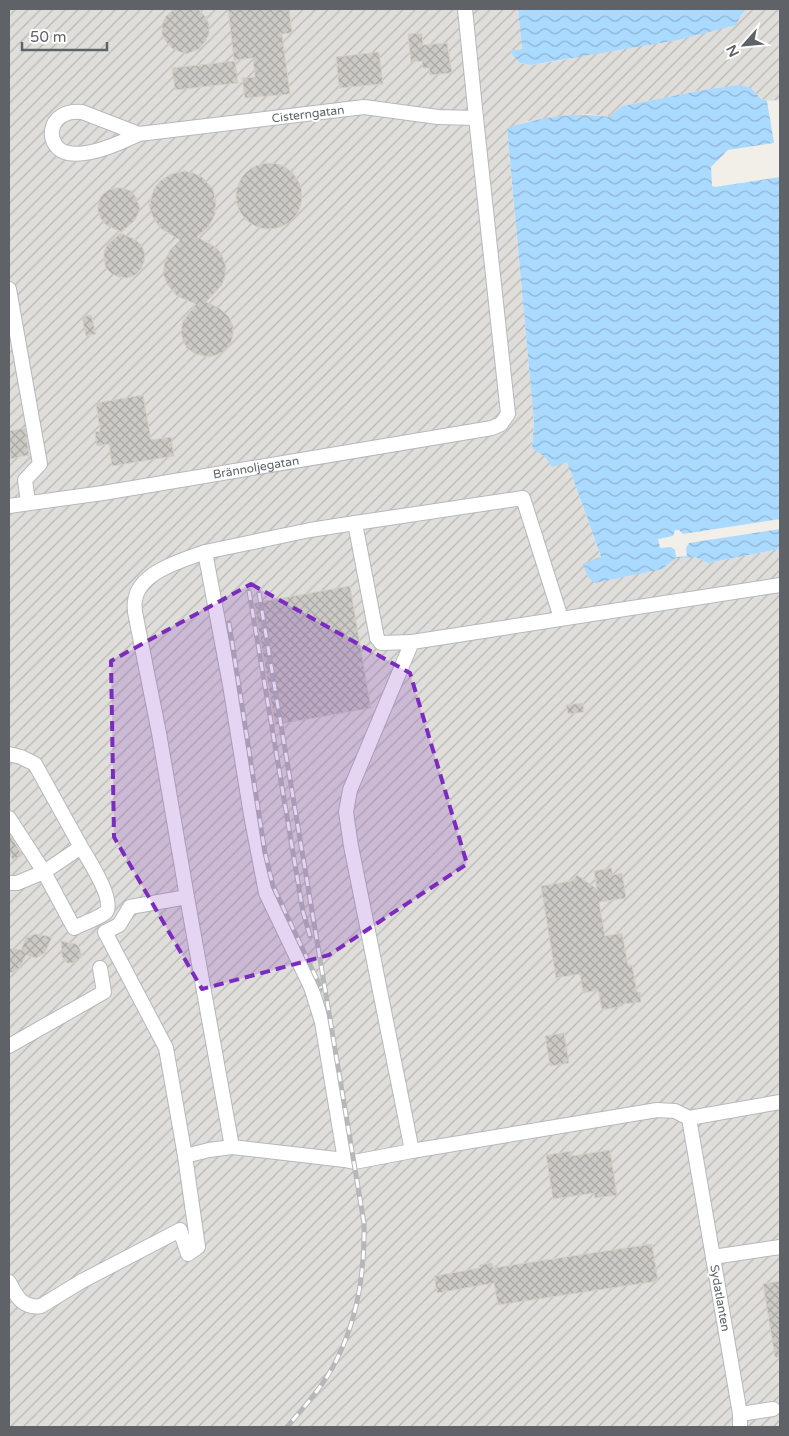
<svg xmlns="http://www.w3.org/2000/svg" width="789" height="1436" font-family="'Varela Round',sans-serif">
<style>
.industrial{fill:url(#industrial-furrows)}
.water{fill:url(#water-waves)}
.pier{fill:#f1efe8}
.building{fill:url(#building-cross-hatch);stroke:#d6d1c6}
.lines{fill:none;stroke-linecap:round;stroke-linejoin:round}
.minor-casing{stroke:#b5b8bc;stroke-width:16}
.minor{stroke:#fff;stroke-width:14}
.rail-casing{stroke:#b6b7b8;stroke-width:5}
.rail{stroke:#fff;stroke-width:3;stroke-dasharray:9;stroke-linecap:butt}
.marked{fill:#7b2cbf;fill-opacity:0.2;stroke:#7b2cbf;stroke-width:4;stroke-dasharray:10 6;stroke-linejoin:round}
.labels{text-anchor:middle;stroke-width:4;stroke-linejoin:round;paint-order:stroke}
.street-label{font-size:12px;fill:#5f6368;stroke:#fff}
</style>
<defs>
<pattern id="industrial-furrows" width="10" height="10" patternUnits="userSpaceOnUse" patternTransform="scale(1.25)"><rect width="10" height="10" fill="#e0deda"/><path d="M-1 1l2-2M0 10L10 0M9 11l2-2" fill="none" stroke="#b9b8b5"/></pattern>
<pattern id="water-waves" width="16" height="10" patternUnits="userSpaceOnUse" patternTransform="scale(1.25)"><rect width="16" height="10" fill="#aadaff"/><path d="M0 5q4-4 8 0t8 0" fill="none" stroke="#8eb4d2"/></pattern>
<pattern id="building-cross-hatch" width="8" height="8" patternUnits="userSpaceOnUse" patternTransform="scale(1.25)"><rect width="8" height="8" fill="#cccac5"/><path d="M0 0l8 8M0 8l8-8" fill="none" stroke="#a9a8a4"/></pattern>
</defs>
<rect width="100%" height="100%" fill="#f1efe8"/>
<path class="industrial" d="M9,9H518L522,49L510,51L520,63L531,65L563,60L741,15L747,9H780V100L767,101L760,98L751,88L703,90L622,106L609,117L588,114L528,121L507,129L534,423L532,447L546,458L567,462L601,558L662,569L676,557H695L708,563L780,549V1427H9Z"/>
<g class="water">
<path d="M518,9H747L741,15L736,25L678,40L531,65L520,63L509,51L522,49Z"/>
<path d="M740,85L751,88L760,98L767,101L780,100V549L708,563L695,557L676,558L662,569L595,583L588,577L583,564L601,557L567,462L552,467L546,458L532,448L534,423L507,128C541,117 573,112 609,117L622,106L703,90Z"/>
</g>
<g class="pier">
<path d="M780,100V177L715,187L712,186L711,167L728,150L774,143L767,101Z"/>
<path d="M780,519V529L689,543L686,548L687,556L676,557L675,550L671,547L660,548L658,539L673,536L675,530H679L683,534Z"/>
</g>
<g class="building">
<path d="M174,9H198L205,16L209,24V34L205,42L199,49L186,54L173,49L166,42L162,34V25L166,16Z"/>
<path d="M228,9H289L292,33L282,34L290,94L245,98L242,78L255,77L253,58L234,60Z"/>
<path d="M422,33L423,45L447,43L452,73L430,75L429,68H423L422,61L411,62L408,34Z"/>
<path d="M379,52L383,84L339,88L336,57Z"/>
<path d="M235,61L238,83L175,90L172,68Z"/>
<circle cx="269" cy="196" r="33"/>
<path d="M184,171L193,173L202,177L213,189L216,202L215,214L209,226L197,237L217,248L222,255L226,267L225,276L222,285L206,302L219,308L229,317L233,326V336L230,344L224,352L210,357L195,354L187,348L183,341L181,331L183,321L196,304L177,296L167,284L163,273L165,260L170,250L180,240L160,228L153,217L149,206L154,189L160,181L171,174Z"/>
<path d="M115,188H123L131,191L136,197L140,209L135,220L122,232L106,225L101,219L98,211V203L101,196L108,190Z"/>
<path d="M120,233L136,240L142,246L145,254L144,262L141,269L135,275L127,278L119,277L112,274L106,268L104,260V252L107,245Z"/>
<path d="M91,315L96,334L86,336L82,317Z"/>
<path d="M143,395L151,440L171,437L174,456L112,466L109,444L97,446L95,432L100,431L96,403Z"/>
<path d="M25,428L29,455L10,459L9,431Z"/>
<path d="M350,586L371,708L275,725L254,603Z"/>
<path d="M583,703L584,712L568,714L566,705Z"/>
<path d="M9,834L22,855L13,860L9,853Z"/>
<path d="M611,868L613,875L622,873L626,898L599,902L605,936L622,933L628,965H632L637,992H640L641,1002L623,1004V1006L602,1010L598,990L583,993L580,974L556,978L541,886L572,881L577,875L597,889L594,871Z"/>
<path d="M35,934L52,937L45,953L36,958L26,955L20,967L16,971L9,973V948L21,950L26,938Z"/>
<path d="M61,941L76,944L79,947L82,956L76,963H67L64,960L62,956Z"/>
<path d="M564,1033L569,1063L550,1066L545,1036Z"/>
<path d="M610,1150L617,1195L595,1198L594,1193L553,1199L546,1155L571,1151L572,1156Z"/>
<path d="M652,1244L658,1281L498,1305L494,1283L437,1293L434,1276L480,1268L479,1265L492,1263L493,1268Z"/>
<path d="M780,1281V1357H775L763,1284Z"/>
</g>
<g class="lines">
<defs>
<g id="minor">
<path d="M465,9L476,118"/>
<path d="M9,289L40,464L25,480L28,502"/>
<path id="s1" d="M9,506L103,493L492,428L501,424L508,414L476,118L438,117L364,107L139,134L82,112C44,109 45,149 68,153C90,157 120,143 139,134"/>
<path d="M355,523L523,498L561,618"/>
<path d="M9,754L21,757L35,764L81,847L44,872L74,928C82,924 101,917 106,912C115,900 88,859 81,847"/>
<path d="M9,818L44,872L17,883H9"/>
<path d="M187,897L159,733L135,612C135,609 134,604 135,601C138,572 183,560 205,552"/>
<path d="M9,1046L104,992L100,968"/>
<path d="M689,1118L780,1102"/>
<path d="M412,1151L354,1162L345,1160L322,1022L311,987L266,893L251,815L230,685L205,552L310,530L355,523L377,638L381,643L412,642"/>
<path d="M185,1156L166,1048L105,932L119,925L130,907L187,897L232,1147"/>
<path d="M713,1257L780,1247"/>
<path d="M9,1282C16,1296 23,1309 41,1306L82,1281L180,1230L188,1254L198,1247L185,1156L209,1150L232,1147L345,1160"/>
<path d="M740,1414L773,1409"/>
<path d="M740,1427V1414L689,1118L675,1111L657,1110L412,1151L351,846L346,812L350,790L412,642L780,585"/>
</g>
</defs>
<use href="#minor" class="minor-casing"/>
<use href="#minor" class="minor"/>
<defs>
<g id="rail">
<path d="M249,591L303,912L310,936"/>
<path d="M259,593L364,1223C365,1270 358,1317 337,1359C325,1384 305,1406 287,1427"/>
<path d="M229,623L265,853L273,886L321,988"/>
</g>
</defs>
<use href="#rail" class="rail-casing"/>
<use href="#rail" class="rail"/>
</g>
<path class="marked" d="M251,584L410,673L467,864L329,955L202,989L114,837L111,661Z"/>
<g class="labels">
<g class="street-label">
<text transform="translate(308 114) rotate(-7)" y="4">Cisterngatan</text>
<text dy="4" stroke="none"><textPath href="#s1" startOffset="250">Brännoljegatan</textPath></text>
<text transform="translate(720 1298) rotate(80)" y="4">Sydatlanten</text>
</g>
</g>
<rect width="789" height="1436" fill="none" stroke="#5f6368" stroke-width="20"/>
<g transform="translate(744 45) rotate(243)" stroke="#ffffff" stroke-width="4" paint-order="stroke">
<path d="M0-4L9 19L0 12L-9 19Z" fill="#5f6368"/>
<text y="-8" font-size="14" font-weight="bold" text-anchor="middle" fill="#5f6368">N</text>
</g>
<path d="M22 42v8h85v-8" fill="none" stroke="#5f6368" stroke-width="2.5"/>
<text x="30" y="42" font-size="15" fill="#5f6368" stroke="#ffffff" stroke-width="4" paint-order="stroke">50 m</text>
</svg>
